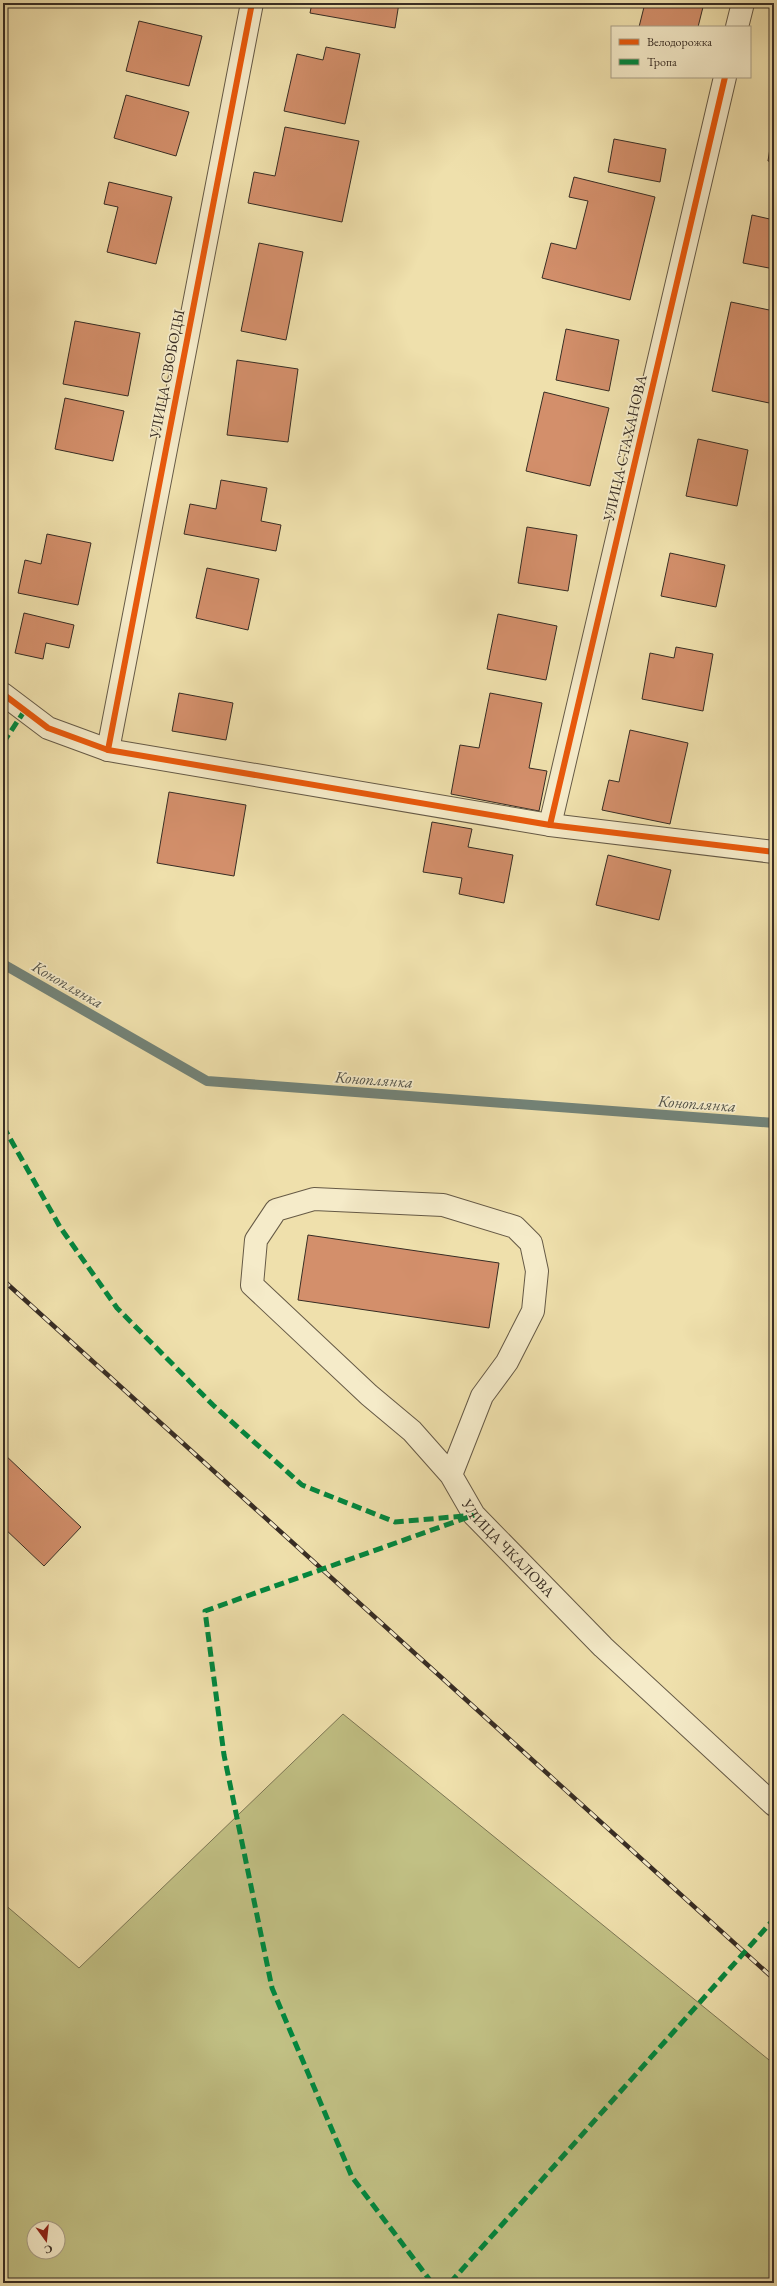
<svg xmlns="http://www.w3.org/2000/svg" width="777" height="2286" font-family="'EB Garamond',serif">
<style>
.green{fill:#c1c084;stroke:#7c7654;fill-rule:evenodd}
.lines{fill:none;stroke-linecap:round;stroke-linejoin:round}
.stream{stroke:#738378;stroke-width:10}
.building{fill:#d38f6b;stroke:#382d24}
.minor-casing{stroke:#665a46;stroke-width:24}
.minor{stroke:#f5ebc9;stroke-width:22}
.rail-casing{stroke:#382d24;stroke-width:4.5}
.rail{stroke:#f5ebc9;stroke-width:3;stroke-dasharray:9;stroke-linecap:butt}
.quiet{stroke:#00873e;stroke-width:5;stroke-dasharray:10 5;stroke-linecap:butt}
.cycleway-casing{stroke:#f5ebc9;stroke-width:8}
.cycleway{stroke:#e8590c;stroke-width:6}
.labels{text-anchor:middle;stroke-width:3.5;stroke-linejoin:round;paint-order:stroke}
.street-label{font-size:15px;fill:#382d24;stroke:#f5ebc9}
.water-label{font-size:16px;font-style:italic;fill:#515147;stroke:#f5ebc9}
</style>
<rect width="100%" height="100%" fill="#efe0ac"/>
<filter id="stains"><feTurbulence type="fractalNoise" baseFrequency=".005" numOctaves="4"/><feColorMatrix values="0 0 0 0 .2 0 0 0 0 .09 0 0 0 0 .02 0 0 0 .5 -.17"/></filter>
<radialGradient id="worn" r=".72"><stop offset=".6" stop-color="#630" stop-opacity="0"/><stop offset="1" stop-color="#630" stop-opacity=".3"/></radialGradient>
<path class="green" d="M343,1714L774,2064V2283H3V1903L79,1968ZM34,2228H58V2252H34Z"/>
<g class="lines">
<path class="stream" d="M3,964L207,1081L774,1123"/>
</g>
<g class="building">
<path d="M312,3H399L395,28L310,13Z"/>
<path d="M645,3H704L698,27H639Z"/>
<path d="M139,21L202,36L189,86L126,71Z"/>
<path d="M326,47L360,54L345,124L284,111L297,54L323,60Z"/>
<path d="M126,95L189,112L176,156L114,138Z"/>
<path d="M774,122V162L768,161Z"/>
<path d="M285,127L359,141L342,222L248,203L254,172L275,176Z"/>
<path d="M614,139L666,149L660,182L608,172Z"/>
<path d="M574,177L655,197L630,300L542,278L551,243L576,249L588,201L569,197Z"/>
<path d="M109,182L172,197L156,264L107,252L118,207L104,204Z"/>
<path d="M752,215L774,220V269L743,263Z"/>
<path d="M259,243L303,252L286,340L241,331Z"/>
<path d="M731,302L774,311V404L712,391Z"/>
<path d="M75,321L140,333L128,396L63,384Z"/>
<path d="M566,329L619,340L609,391L556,380Z"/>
<path d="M237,360L298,369L288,442L227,435Z"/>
<path d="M544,392L609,408L590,486L526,471Z"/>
<path d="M65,398L124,411L113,461L55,449Z"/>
<path d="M698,439L748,450L737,506L686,496Z"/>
<path d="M221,480L267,488L261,521L281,525L276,551L184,534L190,504L216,509Z"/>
<path d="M527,527L577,535L568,591L518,583Z"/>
<path d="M47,534L91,543L78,605L18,593L25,560L41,564Z"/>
<path d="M670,553L725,565L716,607L661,596Z"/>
<path d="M207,568L259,579L248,630L196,618Z"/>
<path d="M24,613L74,625L69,648L46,643L43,659L15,653Z"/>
<path d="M498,614L557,626L546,680L487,669Z"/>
<path d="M676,647L713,654L703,711L642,699L650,653L674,658Z"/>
<path d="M179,693L233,703L226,740L172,731Z"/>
<path d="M490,693L542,703L529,768L547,771L539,811L451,794L460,745L479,748Z"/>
<path d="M630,730L688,743L670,824L602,810L609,780L619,782Z"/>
<path d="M169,792L246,805L234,876L157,863Z"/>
<path d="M432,822L472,829L468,847L513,855L504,903L459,894L462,878L423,872Z"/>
<path d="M608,855L671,870L659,920L596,905Z"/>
<path d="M308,1235L499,1263L489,1328L298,1300Z"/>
<path d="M3,1453L81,1527L44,1566L3,1527Z"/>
</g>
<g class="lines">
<defs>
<g id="minor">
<path d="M737,27L743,3"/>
<path d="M3,694L48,728L108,750L550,825L774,852"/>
<path d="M108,750L252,3"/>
<path d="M550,825L725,77"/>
<path id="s1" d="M451,1475L482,1396L507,1362L533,1311L537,1271L531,1243L515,1227L443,1205L314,1199L276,1210L256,1240L252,1285L369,1395L412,1431L451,1475L474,1515L603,1647L774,1805"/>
</g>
</defs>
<use href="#minor" class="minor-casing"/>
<use href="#minor" class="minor"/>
<defs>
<path id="rail" d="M3,1280L774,1979"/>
</defs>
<use href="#rail" class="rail-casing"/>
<use href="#rail" class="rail"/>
<g class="quiet">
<path d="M3,743L25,710"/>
<path d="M3,1126L60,1227L117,1308L213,1405L302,1485L395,1522L464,1516"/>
<path d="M432,2283L352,2177L272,1988L224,1755L205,1611L474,1515"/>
<path d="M450,2283L774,1919"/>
</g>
<defs>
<g id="cycleway">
<path d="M3,694L48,728L108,750L550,825L774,852"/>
<path d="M108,750L252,3"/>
<path d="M550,825L725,77"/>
</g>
</defs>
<use href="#cycleway" class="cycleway-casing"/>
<use href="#cycleway" class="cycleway"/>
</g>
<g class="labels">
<g class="street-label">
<text transform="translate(167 374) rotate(-79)" y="5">УЛИЦА СВОБОДЫ</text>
<text transform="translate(625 448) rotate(-77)" y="5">УЛИЦА СТАХАНОВА</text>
<text dy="5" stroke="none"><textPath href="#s1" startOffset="970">УЛИЦА ЧКАЛОВА</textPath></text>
</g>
<g class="water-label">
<text transform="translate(68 984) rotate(30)" y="6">Коноплянка</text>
<text transform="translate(374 1079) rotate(4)" y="6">Коноплянка</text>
<text transform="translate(697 1103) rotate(4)" y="6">Коноплянка</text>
</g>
</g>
<rect width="777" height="2286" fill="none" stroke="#efe0ac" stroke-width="16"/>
<rect x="4" y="4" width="769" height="2278" fill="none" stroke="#382d24" stroke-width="2"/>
<rect x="8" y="8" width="761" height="2270" fill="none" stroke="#382d24"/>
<rect x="611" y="26" width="140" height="52" fill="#f5ebc9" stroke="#a99f87"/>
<rect x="619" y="39" width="20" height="6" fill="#e8590c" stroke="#a99f87"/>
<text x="647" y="46" font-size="12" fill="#382d24">Велодорожка</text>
<rect x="619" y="59" width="20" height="6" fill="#00873e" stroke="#a99f87"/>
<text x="647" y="66" font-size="12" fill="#382d24">Тропа</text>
<g transform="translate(46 2240) rotate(165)"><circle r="19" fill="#f5ebc9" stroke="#a99f87"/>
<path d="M0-3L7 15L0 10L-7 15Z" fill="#8f2418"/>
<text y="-6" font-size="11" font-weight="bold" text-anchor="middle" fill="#382d24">С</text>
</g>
<rect width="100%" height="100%" filter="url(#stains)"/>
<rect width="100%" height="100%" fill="url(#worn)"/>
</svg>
